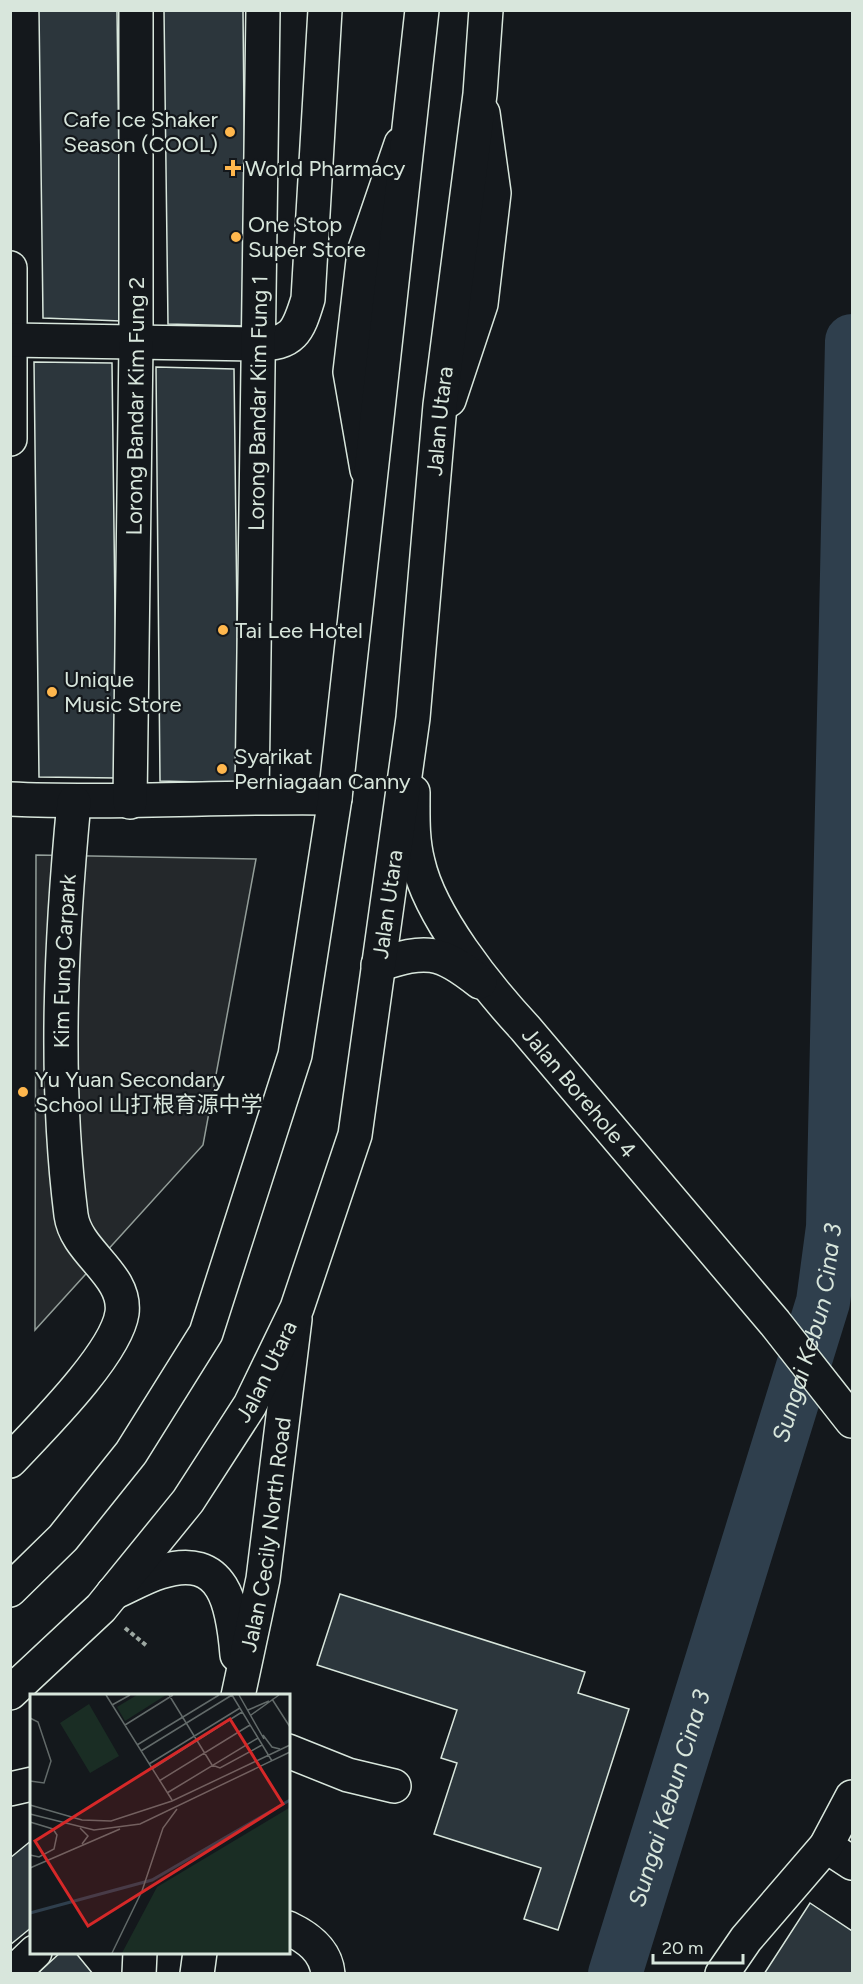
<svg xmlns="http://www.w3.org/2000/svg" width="863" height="1984" font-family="Figtree,'Noto Sans SC',sans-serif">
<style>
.parking{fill:#24282b;stroke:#939e99;stroke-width:1.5}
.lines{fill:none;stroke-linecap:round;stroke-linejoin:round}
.river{stroke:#2f3f4d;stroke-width:54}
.building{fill:#2c363c;stroke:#d8e6dc;stroke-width:1.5}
.minor-casing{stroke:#d8e6dc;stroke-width:36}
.major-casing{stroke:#d8e6dc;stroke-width:36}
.highway-casing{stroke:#d8e6dc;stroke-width:36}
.path{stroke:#9da8a2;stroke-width:4;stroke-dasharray:4.5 3;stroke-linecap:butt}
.minor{stroke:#14181c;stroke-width:33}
.major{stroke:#14181c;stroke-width:33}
.highway{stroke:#14181c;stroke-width:33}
.poi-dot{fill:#ffb74d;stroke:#14181c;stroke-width:2}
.labels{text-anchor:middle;stroke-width:4.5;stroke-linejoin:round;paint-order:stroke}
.poi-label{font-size:22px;fill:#d8e6dc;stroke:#14181c;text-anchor:start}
.street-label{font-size:22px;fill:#d8e6dc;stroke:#14181c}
.water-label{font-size:24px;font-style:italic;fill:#d8e6dc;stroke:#14181c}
.inset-river{fill:none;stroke:#2f3f4d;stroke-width:3}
.inset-road{fill:none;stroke:#626a69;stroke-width:1.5}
.view{fill:#d62828;fill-opacity:0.15;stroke:#d62828;stroke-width:3}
.inset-edge{fill:none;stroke:#d8e6dc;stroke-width:3}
</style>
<rect width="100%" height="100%" fill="#14181c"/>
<path class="parking" d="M36,855L256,859L203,1145L35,1330Z"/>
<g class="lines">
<path class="river" id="s1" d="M615,1974L823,1302L833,1227L852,341"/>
</g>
<g class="building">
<path d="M39,10H117L121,321L43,318Z"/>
<path d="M164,10H243L246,326L168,324Z"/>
<path d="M34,362L112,363L117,778L39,777Z"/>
<path d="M156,367L234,369L239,783L160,781Z"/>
<path d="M340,1594L585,1672L578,1693L629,1709L558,1930L524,1919L541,1868L434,1834L457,1763L441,1758L457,1710L317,1665Z"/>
<path d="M32,1840V1927L10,1945V1858Z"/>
<path d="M810,1903L852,1931V1974H764Z"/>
<path d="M61,1952H75L93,1974H37Z"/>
</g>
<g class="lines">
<defs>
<g id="minor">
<path d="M10,268V439"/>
<path d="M10,340L257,344C293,344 298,332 308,299L325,10"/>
<path d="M449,400L481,304L494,193L483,113"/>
<path d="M367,470L350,372L364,252L401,144"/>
<path id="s2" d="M413,792C413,816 412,839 418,862C430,916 487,987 525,1028L775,1323L852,1421"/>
<path id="s3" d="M252,796L263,10"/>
<path d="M10,799C119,804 226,796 335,798"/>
<path id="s4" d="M130,802L136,342V10"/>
<path d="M378,965C427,949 439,950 480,982"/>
<path id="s5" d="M10,1461C40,1429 116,1354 122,1313C127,1274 76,1253 71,1215C54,1078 61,938 74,802"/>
<path d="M288,1751L348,1775L394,1786"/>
<path d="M10,1789L32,1784"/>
<path d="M826,1846L852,1863"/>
<path d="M288,1928C307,1937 326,1950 328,1974"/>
<path d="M12,1974L35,1952"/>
<path d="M139,1974L140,1952"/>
<path d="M722,1974L746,1939L826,1846L852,1797"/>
</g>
<g id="major">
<path d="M113,1593C129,1586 144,1577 160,1572C225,1551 233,1606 237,1655"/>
<path id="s6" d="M238,1696L263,1579L295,1319"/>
<path d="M197,1974L200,1952"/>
</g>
<g id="highway">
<path d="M10,1590L63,1538L131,1453L206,1333L295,1055L335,798L422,10"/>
<path id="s7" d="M10,1693L101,1608L188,1501L250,1405L297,1308L355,1135L413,718L440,405L480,94L486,10"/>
</g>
</defs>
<use href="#minor" class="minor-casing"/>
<use href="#major" class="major-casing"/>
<use href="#highway" class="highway-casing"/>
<path class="path" d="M125,1628L147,1646"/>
<use href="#minor" class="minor"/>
<use href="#major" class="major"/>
<use href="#highway" class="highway"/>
</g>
<g class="poi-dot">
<circle cx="230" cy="132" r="6"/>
<path d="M230 159h6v6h6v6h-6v6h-6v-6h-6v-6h6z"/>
<circle cx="236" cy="237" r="6"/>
<circle cx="223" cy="630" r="6"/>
<circle cx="52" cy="692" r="6"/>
<circle cx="222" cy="769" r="6"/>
<circle cx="23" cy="1092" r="6"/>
</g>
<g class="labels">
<g class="poi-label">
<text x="218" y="127" text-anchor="end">Cafe Ice Shaker<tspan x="218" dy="25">Season (COOL)</tspan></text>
<text x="245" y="176">World Pharmacy</text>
<text x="248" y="232">One Stop<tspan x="248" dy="25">Super Store</tspan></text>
<text x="235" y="638">Tai Lee Hotel</text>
<text x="64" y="687">Unique<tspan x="64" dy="25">Music Store</tspan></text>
<text x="234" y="764">Syarikat<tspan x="234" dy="25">Perniagaan Canny</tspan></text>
<text x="35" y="1087">Yu Yuan Secondary<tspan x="35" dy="25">School 山打根育源中学</tspan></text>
</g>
<g class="street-label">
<text dy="8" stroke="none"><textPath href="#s3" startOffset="393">Lorong Bandar Kim Fung 1</textPath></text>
<text dy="8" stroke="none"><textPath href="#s4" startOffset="396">Lorong Bandar Kim Fung 2</textPath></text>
<text dy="8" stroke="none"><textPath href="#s7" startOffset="1386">Jalan Utara</textPath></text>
<text dy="8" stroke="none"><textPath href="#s7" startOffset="900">Jalan Utara</textPath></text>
<text dy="8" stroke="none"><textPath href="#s5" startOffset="555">Kim Fung Carpark</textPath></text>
<text dy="8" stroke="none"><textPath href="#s2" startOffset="354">Jalan Borehole 4</textPath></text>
<text dy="8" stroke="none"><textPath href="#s7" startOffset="414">Jalan Utara</textPath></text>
<text dy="8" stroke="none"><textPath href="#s6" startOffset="164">Jalan Cecily North Road</textPath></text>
</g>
<g class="water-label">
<text dy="8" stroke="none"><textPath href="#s1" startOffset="670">Sungai Kebun Cina 3</textPath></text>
<text dy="8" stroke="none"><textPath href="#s1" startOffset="184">Sungai Kebun Cina 3</textPath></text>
</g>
</g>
<g transform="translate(30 1694)">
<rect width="260" height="260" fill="#14181c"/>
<path d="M107,1H136L95,27L87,13ZM59,10L89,62L60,79L30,29ZM259,114V259H92L127,193Z" fill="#1a2d24"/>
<path class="inset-river" d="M0,219L122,186L260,106"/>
<path class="inset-road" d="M76,1L142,106M139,1L182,71M202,1L242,67M209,1L234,45M242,5L260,33M82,11L100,1M218,16L239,7M221,21L249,1M0,24L8,28L21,67L14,89L0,87M95,31L143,1M233,41L242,53L250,55M107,51L189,1M111,57L202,1M119,70L210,14M182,71L190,74L232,51M122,75L212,18M129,87L220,31M137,99L228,44M0,111L52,126L81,127L142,107L260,51M0,120L64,136L110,130L260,58M0,128L23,135L27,141L24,155L9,163L0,161M50,134L58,142L52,150M0,174L90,135M82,259L112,197L133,134L147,115"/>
<path class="view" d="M200,25L253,110L58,232L5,147Z"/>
<rect width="260" height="260" class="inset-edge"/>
</g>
<rect width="863" height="1984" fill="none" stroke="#d8e6dc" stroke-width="24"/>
<path d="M653 1954v9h90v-9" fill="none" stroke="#d8e6dc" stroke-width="3"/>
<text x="662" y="1954" font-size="18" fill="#d8e6dc" stroke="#14181c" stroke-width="4.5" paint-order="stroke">20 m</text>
</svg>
